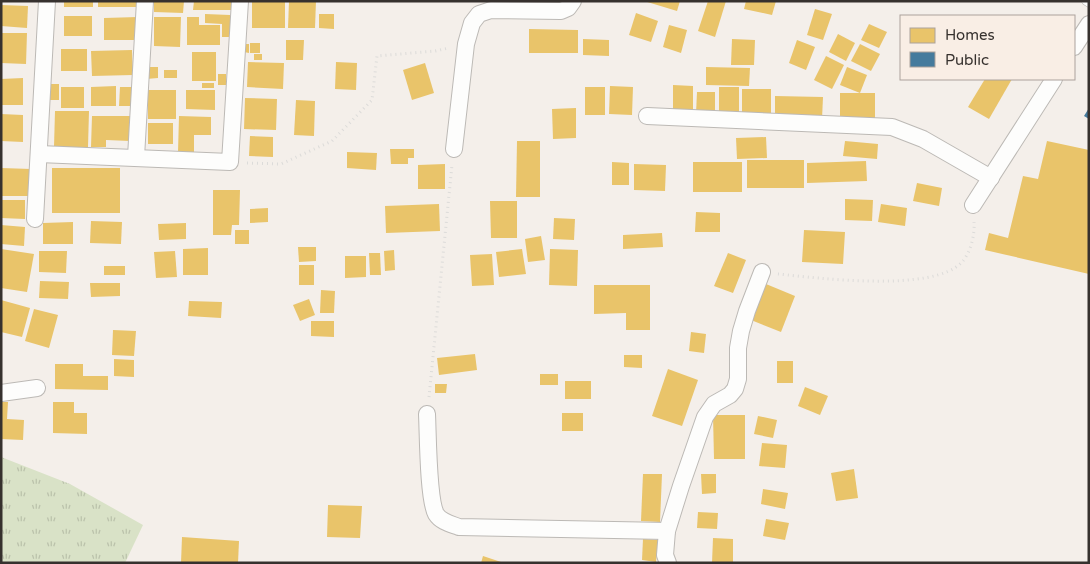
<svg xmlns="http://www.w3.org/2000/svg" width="1090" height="564" font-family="'Varela Round',sans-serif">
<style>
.grass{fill:url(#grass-tufts)}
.homes{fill:#e9c46a}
.public{fill:#457b9d}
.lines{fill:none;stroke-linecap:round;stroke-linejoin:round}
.service-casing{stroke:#bcb9b5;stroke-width:9}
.minor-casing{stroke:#bcb9b5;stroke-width:18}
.path{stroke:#dcdbd9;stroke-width:3;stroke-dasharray:1 4;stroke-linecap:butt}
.service{stroke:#fdfdfc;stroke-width:8}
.minor{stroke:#fdfdfc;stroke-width:16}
</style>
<defs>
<pattern id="grass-tufts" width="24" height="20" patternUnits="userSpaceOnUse" patternTransform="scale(1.25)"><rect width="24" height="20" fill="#d9e2c7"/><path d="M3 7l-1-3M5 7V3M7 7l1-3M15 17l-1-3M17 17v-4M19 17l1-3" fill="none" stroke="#bbc2ab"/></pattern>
</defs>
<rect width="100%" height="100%" fill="#f4efea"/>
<path class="grass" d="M1,457L70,484L143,525L125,563H1Z"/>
<g class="homes">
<rect x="64" y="1" width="29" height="6"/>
<rect x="98" y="1" width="38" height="6"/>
<path d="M154,1H184L183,13L154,12Z"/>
<path d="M194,1H232V10H193Z"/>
<rect x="252" y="1" width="33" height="27"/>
<path d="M289,1H316L315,28H288Z"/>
<path d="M644,1H680L677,11Z"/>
<path d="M708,1H726L715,37L698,31Z"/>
<path d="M746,1H776L772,15L744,9Z"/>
<path d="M1,5L28,6L27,28L1,26Z"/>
<path d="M815,9L832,14L823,40L807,35Z"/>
<path d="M636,13L658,21L651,42L629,35Z"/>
<path d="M205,14L230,15V37H222V24L205,23Z"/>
<path d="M319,14H334V29L319,28Z"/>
<rect x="64" y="16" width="28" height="20"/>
<path d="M138,17V40H104V18Z"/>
<path d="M154,17H181L180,47L154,46Z"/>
<path d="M187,17H199V25H220V45H187Z"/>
<path d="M869,24L887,32L879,48L861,40Z"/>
<path d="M669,25L687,30L681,53L663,47Z"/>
<path d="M529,29L578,30V53H529Z"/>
<path d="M1,33H27L26,64L1,63Z"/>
<path d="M838,34L855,43L846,61L829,52Z"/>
<path d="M583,39L609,40V56L583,55Z"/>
<path d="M732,39L755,40L754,65H731Z"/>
<path d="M286,40H304L303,60H286Z"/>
<path d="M797,40L815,47L806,70L789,63Z"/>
<rect x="250" y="43" width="10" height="10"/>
<path d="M244,44H249V53L244,52Z"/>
<path d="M860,44L880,54L871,71L851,61Z"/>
<rect x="61" y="49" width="26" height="22"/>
<path d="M132,50L133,75L92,76L91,51Z"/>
<rect x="192" y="52" width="24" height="29"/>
<rect x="254" y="54" width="8" height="6"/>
<path d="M826,56L844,65L832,89L814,80Z"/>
<path d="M248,62L284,63L283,89L247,87Z"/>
<path d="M336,62L357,63L356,90L335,89Z"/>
<path d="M425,63L434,93L412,100L403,70Z"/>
<path d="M146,67H158V78L146,79Z"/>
<path d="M706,67L750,68L749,86L706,85Z"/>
<path d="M847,67L867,75L860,93L840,85Z"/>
<rect x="164" y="70" width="13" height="8"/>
<rect x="218" y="74" width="8" height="11"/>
<path d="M23,78V105H1V79Z"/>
<path d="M985,79H1012L989,119L968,107Z"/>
<rect x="202" y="83" width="12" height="5"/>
<rect x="50" y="84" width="9" height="16"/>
<path d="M673,85L693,86V111H673Z"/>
<path d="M116,86V106H91V87Z"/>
<path d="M610,86L633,87L632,115L609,114Z"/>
<rect x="61" y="87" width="23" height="21"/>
<path d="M120,87H135L134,106H119Z"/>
<rect x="585" y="87" width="20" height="28"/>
<rect x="719" y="87" width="20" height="27"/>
<rect x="742" y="89" width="29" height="28"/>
<rect x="148" y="90" width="28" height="29"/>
<path d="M186,90H215V110L186,109Z"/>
<path d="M697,92H715V114H696Z"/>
<rect x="840" y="93" width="35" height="25"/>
<path d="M775,96L823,97L822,119L775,118Z"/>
<path d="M245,98L277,99L276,130L244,129Z"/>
<path d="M296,100L315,101L314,136L294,135Z"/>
<path d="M576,108V138L553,139L552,109Z"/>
<path d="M55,111H89L88,147H54Z"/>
<path d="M1,114L23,115V142L1,141Z"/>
<path d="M92,116H130V141L106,140V147H91Z"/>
<path d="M179,116L211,117V135H194V152H178Z"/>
<rect x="148" y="123" width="25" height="21"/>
<path d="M250,136L273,137V157L249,156Z"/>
<path d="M766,137L767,158L737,159L736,138Z"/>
<path d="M517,141H540V197H516Z"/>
<path d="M845,141L878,144L877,159L843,156Z"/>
<path d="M1047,141L1089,150V274L985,250L989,233L1008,238L1023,176L1038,179Z"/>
<path d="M390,149H414V158H408V164H391Z"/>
<path d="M347,152L377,153L376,170L347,168Z"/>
<rect x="747" y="160" width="57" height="28"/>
<path d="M866,161L867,181L807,183V163Z"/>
<path d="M612,162L629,163V185H612Z"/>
<rect x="693" y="162" width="49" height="30"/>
<path d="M445,164V189H418V165Z"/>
<path d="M634,164L666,165L665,191L634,190Z"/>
<path d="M1,168L31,169L30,196H1Z"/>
<rect x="52" y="168" width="68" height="45"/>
<path d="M917,183L942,188L939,206L913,201Z"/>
<path d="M213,190H240L239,225H232L231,235H213Z"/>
<path d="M845,199L873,200L872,221L845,220Z"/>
<path d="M1,200H25V219L1,218Z"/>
<path d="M490,201H517V238H491Z"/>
<path d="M439,204L440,231L386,233L385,206Z"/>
<path d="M881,204L907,208L905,226L878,222Z"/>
<path d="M268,208V222L250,223V209Z"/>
<path d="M696,212L720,213V232H695Z"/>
<path d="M554,218L575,219L574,240L553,239Z"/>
<path d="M91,221L122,222L121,244L90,243Z"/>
<path d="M73,222V244H43V223Z"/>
<path d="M186,223V239L159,240L158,224Z"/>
<path d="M1,225L25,227L24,246L1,244Z"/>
<rect x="235" y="230" width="14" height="14"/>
<path d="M804,230L845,232L843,264L802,262Z"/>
<path d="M662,233L663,247L623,249V235Z"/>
<path d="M541,236L545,260L528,262L525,239Z"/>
<path d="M298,247H316V261L299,262Z"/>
<path d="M208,248V275H183V249Z"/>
<path d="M1,249L34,254L27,292L1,288Z"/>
<path d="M522,249L526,274L499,277L496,252Z"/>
<path d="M550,249L578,250L577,286L549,285Z"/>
<path d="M394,250L395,270L385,271L384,251Z"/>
<path d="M39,251H67L66,273L39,272Z"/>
<path d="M175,251L177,277L156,278L154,252Z"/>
<path d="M369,253H380L381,275H370Z"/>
<path d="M728,253L746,260L733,293L714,286Z"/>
<path d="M492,254L494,285L472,286L470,255Z"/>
<path d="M345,256H366V277L345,278Z"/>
<rect x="299" y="265" width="15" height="20"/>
<rect x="104" y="266" width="21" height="9"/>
<path d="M40,281L69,282L68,299L39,298Z"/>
<path d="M90,283H120V296L91,297Z"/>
<path d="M766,284L795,296L781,332L751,320Z"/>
<path d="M594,285H650V330H626V313L594,314Z"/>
<path d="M321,290L335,291L334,313H320Z"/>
<path d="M309,299L315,315L300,321L293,305Z"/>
<path d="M1,300L30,308L22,337L1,332Z"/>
<path d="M189,301L222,302L221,318L188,316Z"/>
<path d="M34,309L58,315L49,348L25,341Z"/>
<path d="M311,321H334V337L311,336Z"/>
<path d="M113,330L136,331L134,356L112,355Z"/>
<path d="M691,332L706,334L704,353L689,351Z"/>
<path d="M475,354L477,370L439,375L437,358Z"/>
<path d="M624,355H642V368L624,367Z"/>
<path d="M114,359L134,360V377L114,376Z"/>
<rect x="777" y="361" width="16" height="22"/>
<path d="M55,364H83V376H108V390L55,389Z"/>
<path d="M668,369L698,380L682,426L652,416Z"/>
<rect x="540" y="374" width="18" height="11"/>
<rect x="565" y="381" width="26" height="18"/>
<path d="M435,384H447L446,393H435Z"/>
<path d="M805,387L828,396L820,415L798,406Z"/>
<path d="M1,402H8L7,419L24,420L23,440L1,439Z"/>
<path d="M53,402H74V413H87V434L53,433Z"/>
<rect x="562" y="413" width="21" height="18"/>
<path d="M713,415H745V459H714Z"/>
<path d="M758,416L777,420L773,438L754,434Z"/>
<path d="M762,443L787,445L785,468L759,466Z"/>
<path d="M854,469L858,498L836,501L831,473Z"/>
<path d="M643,474H662L660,522L641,521Z"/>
<path d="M701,474H716V493L702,494Z"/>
<path d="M763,489L788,493L785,509L761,504Z"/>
<path d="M328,505L362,506L360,538L327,537Z"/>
<path d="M698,512L718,513L717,529L697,528Z"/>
<path d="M766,519L789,523L785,540L763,536Z"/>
<path d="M182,537L239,541L238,563H181Z"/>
<path d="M713,538L733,539V563H712Z"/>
<path d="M643,539L658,540L656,562L642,560Z"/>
<path d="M483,556L501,562V563H481Z"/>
</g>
<path class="public" d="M1089,108V119L1084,116Z"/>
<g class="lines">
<defs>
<path id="service" d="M1086,1L1089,3"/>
<g id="minor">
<path d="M1074,47L1089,24"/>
<path d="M647,116L892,127L923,139L991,178"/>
<path d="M454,149L466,44L472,23L479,14L491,10L561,11L568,8L573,1"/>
<path d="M39,154L230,162L240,1"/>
<path d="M136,157L145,1"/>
<path d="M973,205L1054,79"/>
<path d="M35,219L47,1"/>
<path d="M1,393L37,388"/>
<path d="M427,414C428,434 428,499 436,514C441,522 451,524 459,527L667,531"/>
<path d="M668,563L665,555L667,531L681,486L705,417L714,404L730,395L735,389L738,379V348L741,331L747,311L762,272"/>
</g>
</defs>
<use href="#service" class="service-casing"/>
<use href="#minor" class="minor-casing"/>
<g class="path">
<path d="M247,163L281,164L332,141L372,100L377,56L435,51L449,48"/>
<path d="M778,274C818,278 934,293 962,262C971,252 975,234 974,222"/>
<path d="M429,397L452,165"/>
</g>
<use href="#service" class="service"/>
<use href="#minor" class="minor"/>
</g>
<rect width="1090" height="564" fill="none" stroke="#36312e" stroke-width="5"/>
<rect x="900" y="15" width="175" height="65" fill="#f9eee5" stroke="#aba29c"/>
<rect x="910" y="28" width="25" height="15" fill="#e9c46a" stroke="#aba29c"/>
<text x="945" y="40" font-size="15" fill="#36312e">Homes</text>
<rect x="910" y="52" width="25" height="15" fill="#457b9d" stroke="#aba29c"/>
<text x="945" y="65" font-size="15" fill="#36312e">Public</text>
</svg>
